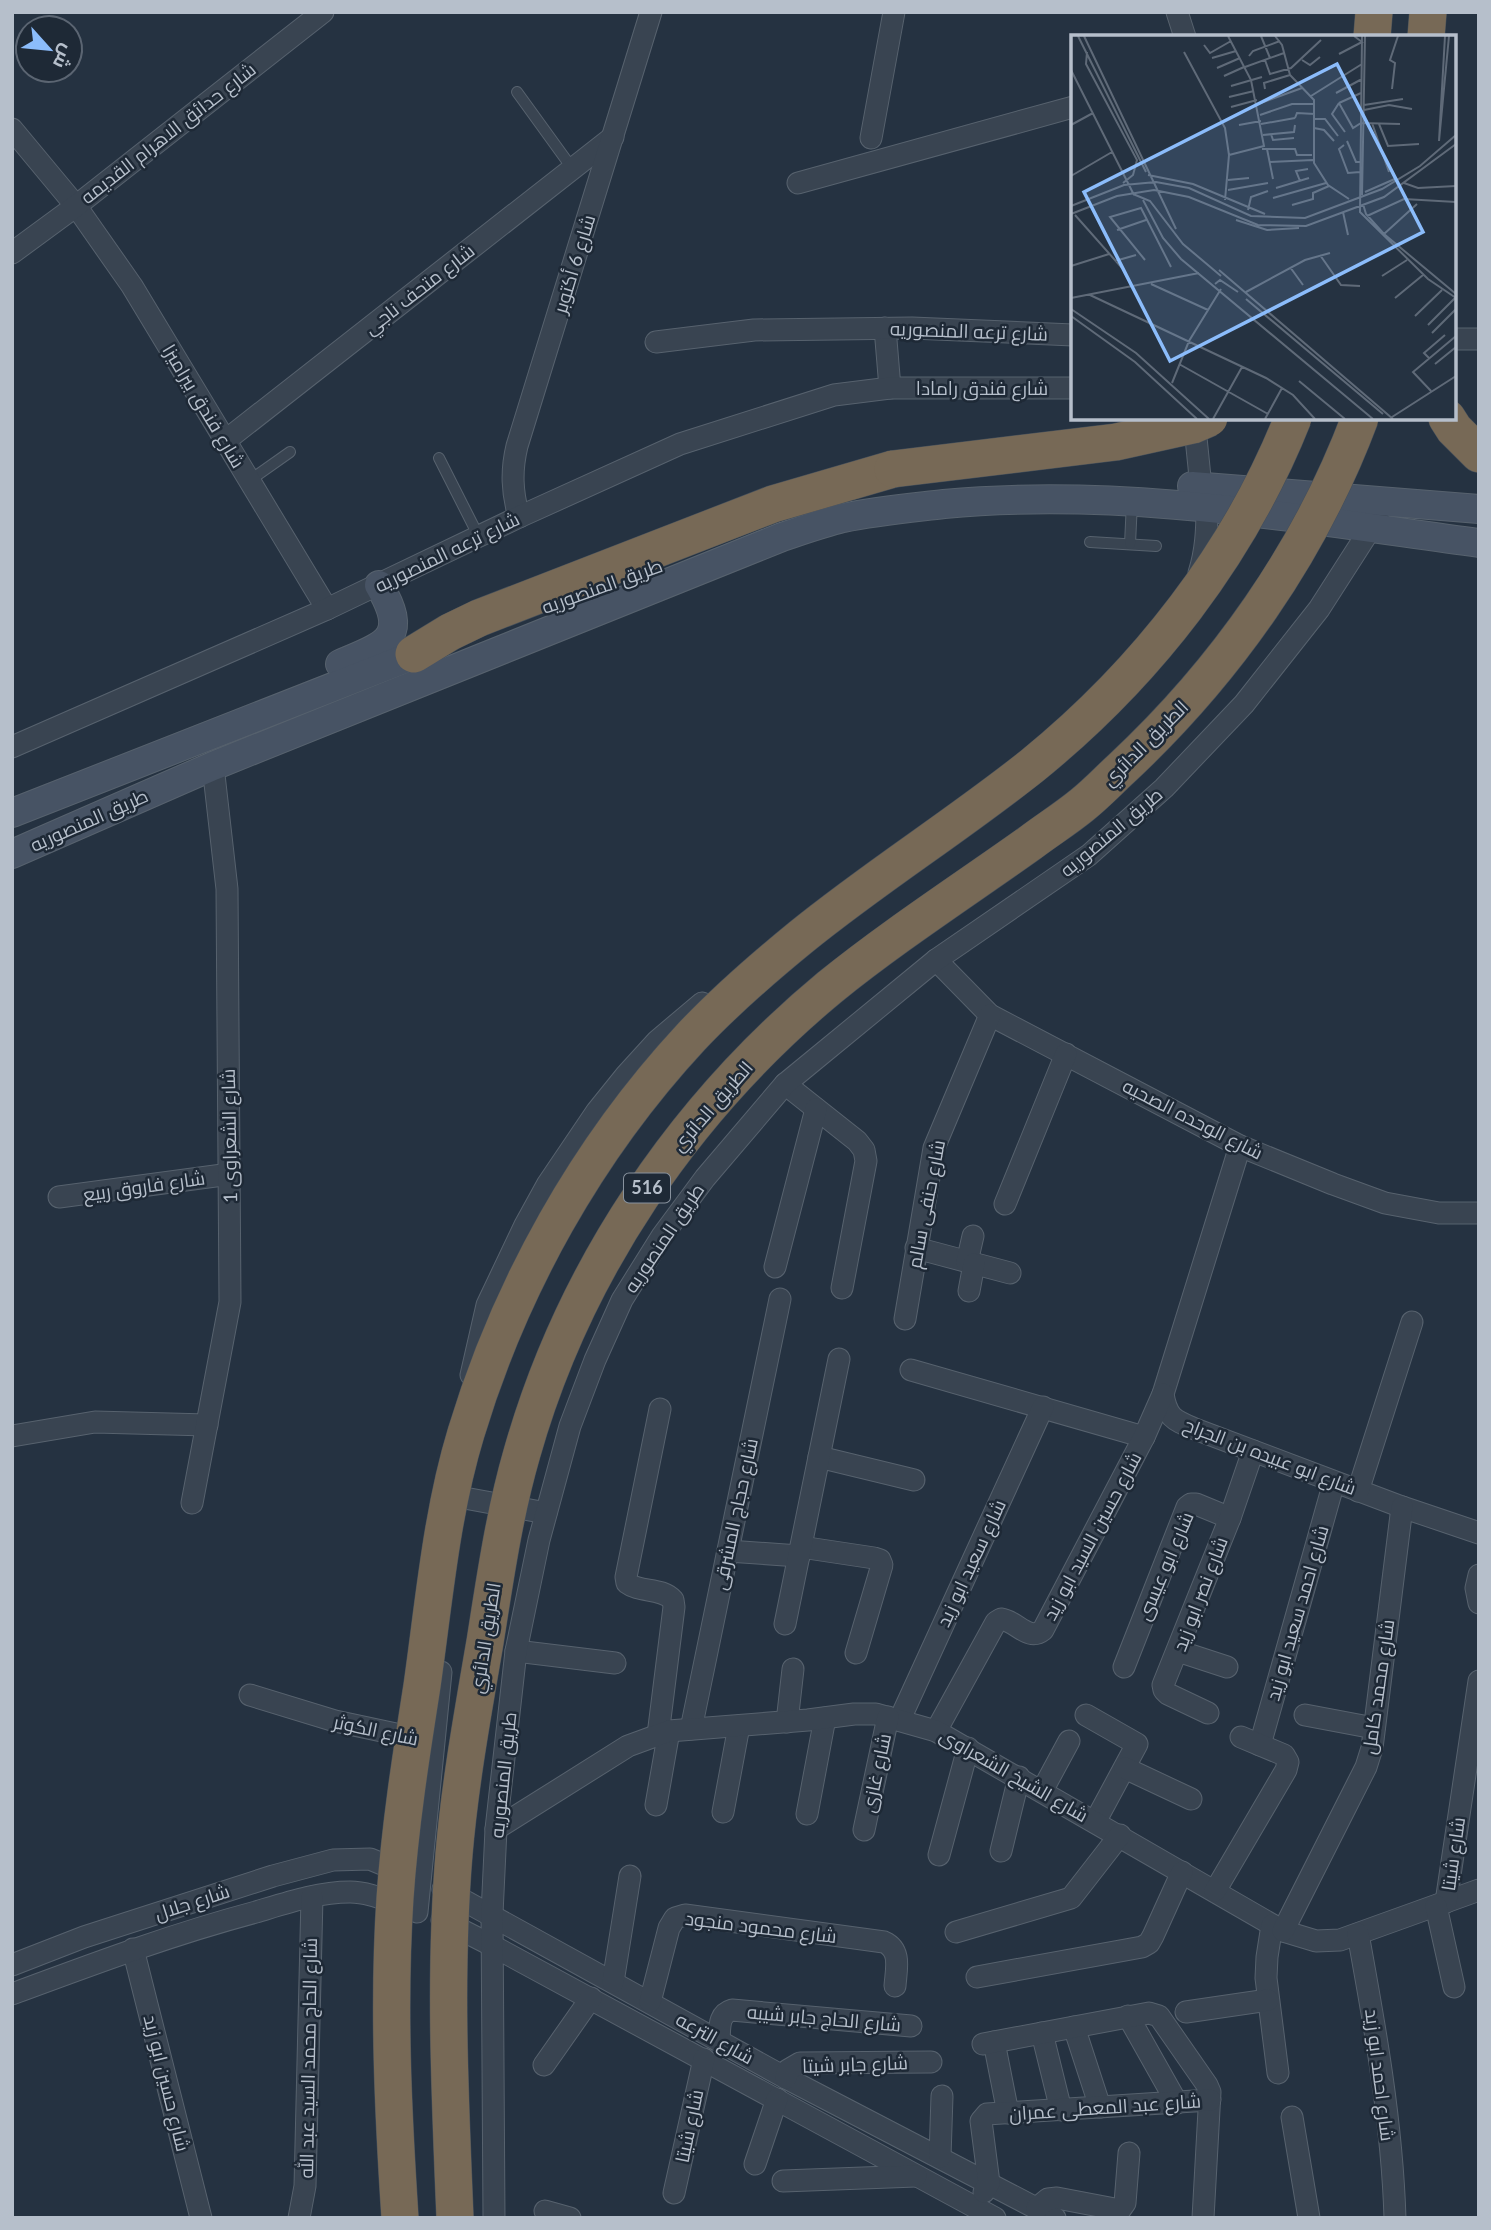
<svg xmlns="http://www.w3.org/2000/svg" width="1491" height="2230" font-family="Lato,Cairo,sans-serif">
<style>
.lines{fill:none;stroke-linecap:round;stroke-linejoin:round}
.lane-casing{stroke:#57626e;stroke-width:12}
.street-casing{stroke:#57626e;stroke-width:23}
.secondary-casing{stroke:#57626e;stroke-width:30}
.highway-casing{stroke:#444f5b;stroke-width:38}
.lane{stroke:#394451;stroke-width:10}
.street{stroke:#394451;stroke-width:21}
.secondary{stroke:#475364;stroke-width:28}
.highway{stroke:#776956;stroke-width:37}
.highway-bridge-casing{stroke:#444f5b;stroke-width:38;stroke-linecap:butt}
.highway-bridge{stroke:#776956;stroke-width:37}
.labels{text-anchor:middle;stroke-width:5;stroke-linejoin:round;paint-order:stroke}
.shield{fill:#1e2936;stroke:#88929e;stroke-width:2}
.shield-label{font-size:18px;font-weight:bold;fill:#b6bfcb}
.street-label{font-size:19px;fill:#b6bfcb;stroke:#1e2936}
.inset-road{fill:none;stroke:#5f6a78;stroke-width:2}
.view{fill:#8bbcfb;fill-opacity:0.15;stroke:#8bbcfb;stroke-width:3.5}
.inset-edge{fill:none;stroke:#b6bfcb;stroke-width:3.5}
</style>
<rect width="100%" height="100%" fill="#253241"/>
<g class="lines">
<defs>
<g id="lane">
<path d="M517,92L572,168"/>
<path d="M439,458L479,537"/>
<path d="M249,481L290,452"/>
<path d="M1090,542L1156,546"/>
<path d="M1130,544L1132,502"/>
</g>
<g id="street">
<path d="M1177,12L1185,37"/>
<path d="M12,129L76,206L132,286L327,609"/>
<path d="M871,138L894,12"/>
<path d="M798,183L1073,107"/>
<path d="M12,253L76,206L323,12"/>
<path d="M885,328L890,388"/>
<path d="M1454,339H1479"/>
<path d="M656,342L754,330L912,328L1073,335"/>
<path d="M1194,418L1201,487"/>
<path d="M225,441L613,137"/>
<path d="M519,517C512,492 511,471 517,446L651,12"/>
<path d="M1199,573C1206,551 1207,530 1207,506"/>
<path d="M12,747L327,609L519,517L680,444L834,395L890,388H1073"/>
<path d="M936,960L990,1015L1240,1146L1333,1184L1385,1203L1439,1213H1479"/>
<path d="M785,1084L857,1141L864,1150L866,1161L842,1288"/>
<path d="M1240,1146L1163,1394C1167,1418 1174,1420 1195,1429L1402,1507L1479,1533"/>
<path d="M59,1197L230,1174"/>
<path d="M1005,1204L1066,1054"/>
<path d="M916,1248L1010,1273"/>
<path d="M967,1262L973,1236"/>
<path d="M775,1267L816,1109"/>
<path d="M969,1291L974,1264"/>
<path d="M905,1319L934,1148L990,1015"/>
<path d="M911,1370L1144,1437"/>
<path d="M471,1375L487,1305L525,1225L547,1185L597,1111L626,1075L657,1041L702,1003"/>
<path d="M12,1436L95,1422L207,1425"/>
<path d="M819,1457L914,1480"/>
<path d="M1358,1491L1412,1322"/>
<path d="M459,1497L546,1513"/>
<path d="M192,1503L230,1302L227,889L213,766"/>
<path d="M801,1547L874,1558L880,1560L882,1565L856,1653"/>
<path d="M728,1551L799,1556"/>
<path d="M1479,1575L1476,1588L1479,1603"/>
<path d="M785,1624L839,1359"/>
<path d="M516,1651L615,1663"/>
<path d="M1178,1651L1227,1667"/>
<path d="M1124,1667L1187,1507L1191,1504H1196L1230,1518"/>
<path d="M250,1695L335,1721L424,1740"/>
<path d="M1208,1713L1168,1694L1164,1690L1163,1685L1230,1518L1253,1451"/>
<path d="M1086,1715L1137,1744L1095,1822"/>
<path d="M1305,1715L1374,1728"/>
<path d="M900,1719L1043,1407"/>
<path d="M787,1722L793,1669"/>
<path d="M691,1729L780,1299"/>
<path d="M936,1731L996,1622L1001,1619C1017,1621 1028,1642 1043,1630L1144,1437L1163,1394"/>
<path d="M658,1735L674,1607L673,1600C662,1587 640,1593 627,1583L626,1577L660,1409"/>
<path d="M1260,1745L1334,1482"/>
<path d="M1125,1768L1191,1799"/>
<path d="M1042,1791L1069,1741"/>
<path d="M656,1805L669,1731"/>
<path d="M723,1812L739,1726"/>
<path d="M807,1814L825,1718"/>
<path d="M496,1829L628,1746L669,1731L808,1720L854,1714H876L936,1731L1283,1931L1316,1941L1340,1940L1479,1890"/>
<path d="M864,1830L888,1717"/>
<path d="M1001,1851L1019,1777"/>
<path d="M939,1855L968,1748"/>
<path d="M443,1889L786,2078L1055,2218"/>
<path d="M1215,1891L1286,1770L1288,1762L1284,1755L1241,1737"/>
<path d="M1446,1902L1479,1681"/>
<path d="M1436,1906L1454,1987"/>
<path d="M417,1912L441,1672"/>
<path d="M442,1920L491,1945L995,2218"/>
<path d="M1272,1925L1267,1957L1266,1978L1278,2073"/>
<path d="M1283,1931L1366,1767L1372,1748L1402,1507"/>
<path d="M956,1932L1071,1898L1120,1835"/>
<path d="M1358,1934C1375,2027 1392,2122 1395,2218"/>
<path d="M133,1949L201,2218"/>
<path d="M12,1965L84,1937L273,1876L333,1860L370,1859L404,1873"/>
<path d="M977,1977L1142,1947L1149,1943L1153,1936L1182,1872"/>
<path d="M613,1982L630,1876"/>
<path d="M12,1994C93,1964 173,1934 256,1912C286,1903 318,1892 350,1892C368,1892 385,1900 402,1906"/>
<path d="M650,2002L669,1928L675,1918L685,1915L884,1942C902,1950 896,1970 895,1986"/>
<path d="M1186,2012L1268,2000"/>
<path d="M1128,2016L1177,2103"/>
<path d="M1074,2027L1100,2107"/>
<path d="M1042,2033L1061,2110"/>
<path d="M719,2040C720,2028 718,2014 732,2010L911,2026"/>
<path d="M994,2042L1008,2113"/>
<path d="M983,2044L1149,2013L1159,2016L1207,2085L1210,2092L1203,2218"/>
<path d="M544,2065L591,1998"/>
<path d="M786,2078L788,2070L800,2063L931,2062"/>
<path d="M1292,2117L1309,2218"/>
<path d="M940,2157L942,2096"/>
<path d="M755,2164L777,2099"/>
<path d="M783,2181L916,2176"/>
<path d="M984,2192L989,2183L981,2121L987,2114L1210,2100"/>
<path d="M674,2193L704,2059"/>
<path d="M1037,2208L1048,2199L1057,2198L1120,2210L1125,2203L1129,2153"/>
<path d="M545,2211L570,2218"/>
<path d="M299,2218L305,2186L312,1897"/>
<path d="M494,2218L492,1914L496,1829L516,1651L539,1540L570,1426L595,1360L622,1300L662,1236L705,1178L785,1084L936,960L1089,855L1164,788L1244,704L1319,609L1378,517"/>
</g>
<g id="secondary">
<path d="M1192,486L1479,509"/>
<path d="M340,664C387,644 410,638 379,585"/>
<path d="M12,813L432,648"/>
<path d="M12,854L213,766L782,537C803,530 823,523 843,518C876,511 910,508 944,504C1124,487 1301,519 1479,543"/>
</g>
<g id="highway">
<path d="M1372,37L1374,12"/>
<path d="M1426,37L1428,12"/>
<path d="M1447,418L1454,429L1479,454"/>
<path d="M414,654L450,632L479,618L773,504L893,469"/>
</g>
</defs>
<use href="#lane" class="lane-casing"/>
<use href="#street" class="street-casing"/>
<use href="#secondary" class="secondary-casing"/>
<use href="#highway" class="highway-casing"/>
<use href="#lane" class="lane"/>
<use href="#street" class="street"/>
<use href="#secondary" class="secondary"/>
<use href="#highway" class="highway"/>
<defs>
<g id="highway-bridge">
<path d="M893,469L1116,442L1193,425L1209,418"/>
<path d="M400,2218C393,2111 388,2005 395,1898C400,1826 411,1756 422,1686C434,1602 441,1515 466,1433C510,1287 587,1149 691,1037C725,1001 763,968 801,937C876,876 958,825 1033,765C1146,673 1239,554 1293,418"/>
<path d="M455,2218C450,2097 444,1975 454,1854C460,1783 473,1712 485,1642C495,1579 504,1515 522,1453C574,1270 684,1108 830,987C893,936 964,890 1030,843C1047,830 1065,819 1082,805C1096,794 1108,781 1121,769C1225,672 1310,552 1360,418"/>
</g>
</defs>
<use href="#highway-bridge" class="highway-bridge-casing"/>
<use href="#highway-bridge" class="highway-bridge"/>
</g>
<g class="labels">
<rect class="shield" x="624" y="1173.5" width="46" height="29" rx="5"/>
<g class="shield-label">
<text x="647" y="1194">516</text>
</g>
<g class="street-label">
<text transform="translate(168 133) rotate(-38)" y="7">شارع حدائق الاهرام القديمه</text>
<text transform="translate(574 264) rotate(-73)" y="7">شارع 6 أكتوبر</text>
<text transform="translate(419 289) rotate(-38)" y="7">شارع متحف ناجي</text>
<text transform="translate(969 331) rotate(2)" y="7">شارع ترعه المنصوريه</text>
<text x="982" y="395">شارع فندق رامادا</text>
<text transform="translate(204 406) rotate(59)" y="7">شارع فندق بيراميزا</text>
<text transform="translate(447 552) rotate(-26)" y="7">شارع ترعه المنصوريه</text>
<text transform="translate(602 586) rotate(-20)" y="7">طريق المنصوريه</text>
<text transform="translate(1145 743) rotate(-45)" y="7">الطريق الدائري</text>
<text transform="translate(89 820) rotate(-24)" y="7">طريق المنصوريه</text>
<text transform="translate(1111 832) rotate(-40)" y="7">طريق المنصوريه</text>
<text transform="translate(712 1106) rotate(-49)" y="7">الطريق الدائري</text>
<text transform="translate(1193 1119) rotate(27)" y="7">شارع الوحده الصحيه</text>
<text transform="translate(229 1136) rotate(-91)" y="7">شارع الشعراوى 1</text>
<text transform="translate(144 1186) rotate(-8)" y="7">شارع فاروق ربيع</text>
<text transform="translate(926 1204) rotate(-79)" y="7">شارع حنفى سالم</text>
<text transform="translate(664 1238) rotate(-56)" y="7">طريق المنصوريه</text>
<text transform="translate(1270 1456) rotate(21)" y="7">شارع ابو عبيده بن الجراح</text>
<text transform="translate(735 1514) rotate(-78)" y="7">شارع حجاج المشرقى</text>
<text transform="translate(1092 1536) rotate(-62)" y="7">شارع حسين السيد ابو زيد</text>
<text transform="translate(971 1563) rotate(-65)" y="7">شارع سعيد ابو زيد</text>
<text transform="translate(1165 1566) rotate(-67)" y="7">شارع ابو عيسى</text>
<text transform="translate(1200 1594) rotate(-69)" y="7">شارع نصر ابو زيد</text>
<text transform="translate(1297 1613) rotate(-74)" y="7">شارع احمد سعيد ابو زيد</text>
<text transform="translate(485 1638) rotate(-81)" y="7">الطريق الدائري</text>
<text transform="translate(1378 1687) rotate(-82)" y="7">شارع محمد كامل</text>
<text transform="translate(376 1730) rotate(12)" y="7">شارع الكوثر</text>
<text transform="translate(876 1773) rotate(-78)" y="7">شارع غازى</text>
<text transform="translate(503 1775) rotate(-84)" y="7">طريق المنصوريه</text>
<text transform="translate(1014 1775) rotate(30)" y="7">شارع الشيخ الشعراوى</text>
<text transform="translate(1453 1854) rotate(-82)" y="7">شارع شيتا</text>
<text transform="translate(192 1902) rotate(-18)" y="7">شارع جلال</text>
<text transform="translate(761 1927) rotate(7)" y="7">شارع محمود منجود</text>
<text transform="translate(824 2018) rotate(5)" y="7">شارع الحاج جابر شيبه</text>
<text transform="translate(715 2038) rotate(29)" y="7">شارع الترعه</text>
<text transform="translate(308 2058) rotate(-89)" y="7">شارع الحاج محمد السيد عبد الله</text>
<text transform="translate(855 2064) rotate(-2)" y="7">شارع جابر شيتا</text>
<text transform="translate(1380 2075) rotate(83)" y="7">شارع احمد ابو زيد</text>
<text transform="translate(167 2083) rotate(76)" y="7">شارع حسين ابو زيد</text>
<text transform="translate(1105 2107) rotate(-4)" y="7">شارع عبد المعطى عمران</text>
<text transform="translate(689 2126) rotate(-78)" y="7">شارع شيتا</text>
</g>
</g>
<g transform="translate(1071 35)">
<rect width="385" height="385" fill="#253241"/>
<path class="inset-road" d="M7,1L75,137M13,1L105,194M157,1L180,45L193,111L158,120M190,1L199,23M204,1L211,10L219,40L243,65V128L257,150L278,164M291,1L289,177L357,244L385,263M133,10L139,18L160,6M16,17L15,29L66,125L62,140L52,148M113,17L154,93L158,120L154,165M268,19L291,7L283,1M178,21L182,16L209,6M141,23L165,16M194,25L199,39L220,33L250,5M231,25L239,30L249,22M174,32L213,18M146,33L169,23M0,35L63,160M153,41L173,32M160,51L191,42M194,54L193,48L219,40M321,54L324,28L319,25L327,1M265,58L291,44M240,61L291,29M158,62L183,56M268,68L282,93L290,88L329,89M268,68L261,79L274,97M268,68L290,58M187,69L231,53M293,70L332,64M160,72L186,65M293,75L318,70L341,74M189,80L221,69H244M224,83L226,78L244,79M243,84H254L267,101M301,88L318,137M190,89L224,83M308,89L317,111L348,109M0,90L22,78M168,90L190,86M243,93L253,95L263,106M200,99L202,105L223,103M192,100L223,97L224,90M276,106L285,127H289M368,106L374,1M368,106L378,1M273,110L268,114L277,138L289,137M191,114H224L226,120H241M196,114L202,144M199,127L242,125M77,140L122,149L194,179M0,141L41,117M157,145L178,143M229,146L225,136L237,134M333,148L347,153L385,151M205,153L238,143M157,155L197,148M294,157L326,143M62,159L79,166L112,209L150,241M291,160L294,1M202,163L255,148M72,165L92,203L110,224L302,384M292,169L295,179L313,199L385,259M221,170L242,164V158L258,151M0,171L53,150L85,147L118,153L180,181L234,183L311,154L349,131L385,100M177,175L180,162L197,156M272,177L277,200M0,179L46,161L83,155L118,162L187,190L235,191L313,162L385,109M4,180L51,233M296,181L333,164L385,167M165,185L196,195L228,193M46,195L75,185M313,199L346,169M249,220L270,250L289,251M74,225L39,182L70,173L100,232M44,226L65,220M0,231L38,219M219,232L232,250M148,235L322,384M311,241L336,225M80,249L137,275M144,249L149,245L167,257M175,257L234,225L259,218M19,260L195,343L222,360L244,384M0,263L128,238M324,263L352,240M175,264L312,379M0,274L65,318L138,384M0,281L64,327L126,384M344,281L371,255M357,290L384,263M361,298L385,274M358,323L353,318L374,300M108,329L197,379M364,329L385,312M228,346L274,384M101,348L118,306L150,254M360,356L342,337L385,301M321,382L385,341M142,384L171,332M194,384L211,353"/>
<path class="view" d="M266,29L352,197L99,326L13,157Z"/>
<rect width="385" height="385" class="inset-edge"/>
</g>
<rect width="1491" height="2230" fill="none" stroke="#b6bfcb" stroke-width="28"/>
<g transform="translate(49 49) rotate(117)"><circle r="33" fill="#1e2936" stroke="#5b6572" stroke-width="2"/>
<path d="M0-5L12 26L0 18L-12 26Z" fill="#8bbcfb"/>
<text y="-10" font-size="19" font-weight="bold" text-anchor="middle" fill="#b6bfcb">ش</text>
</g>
</svg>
